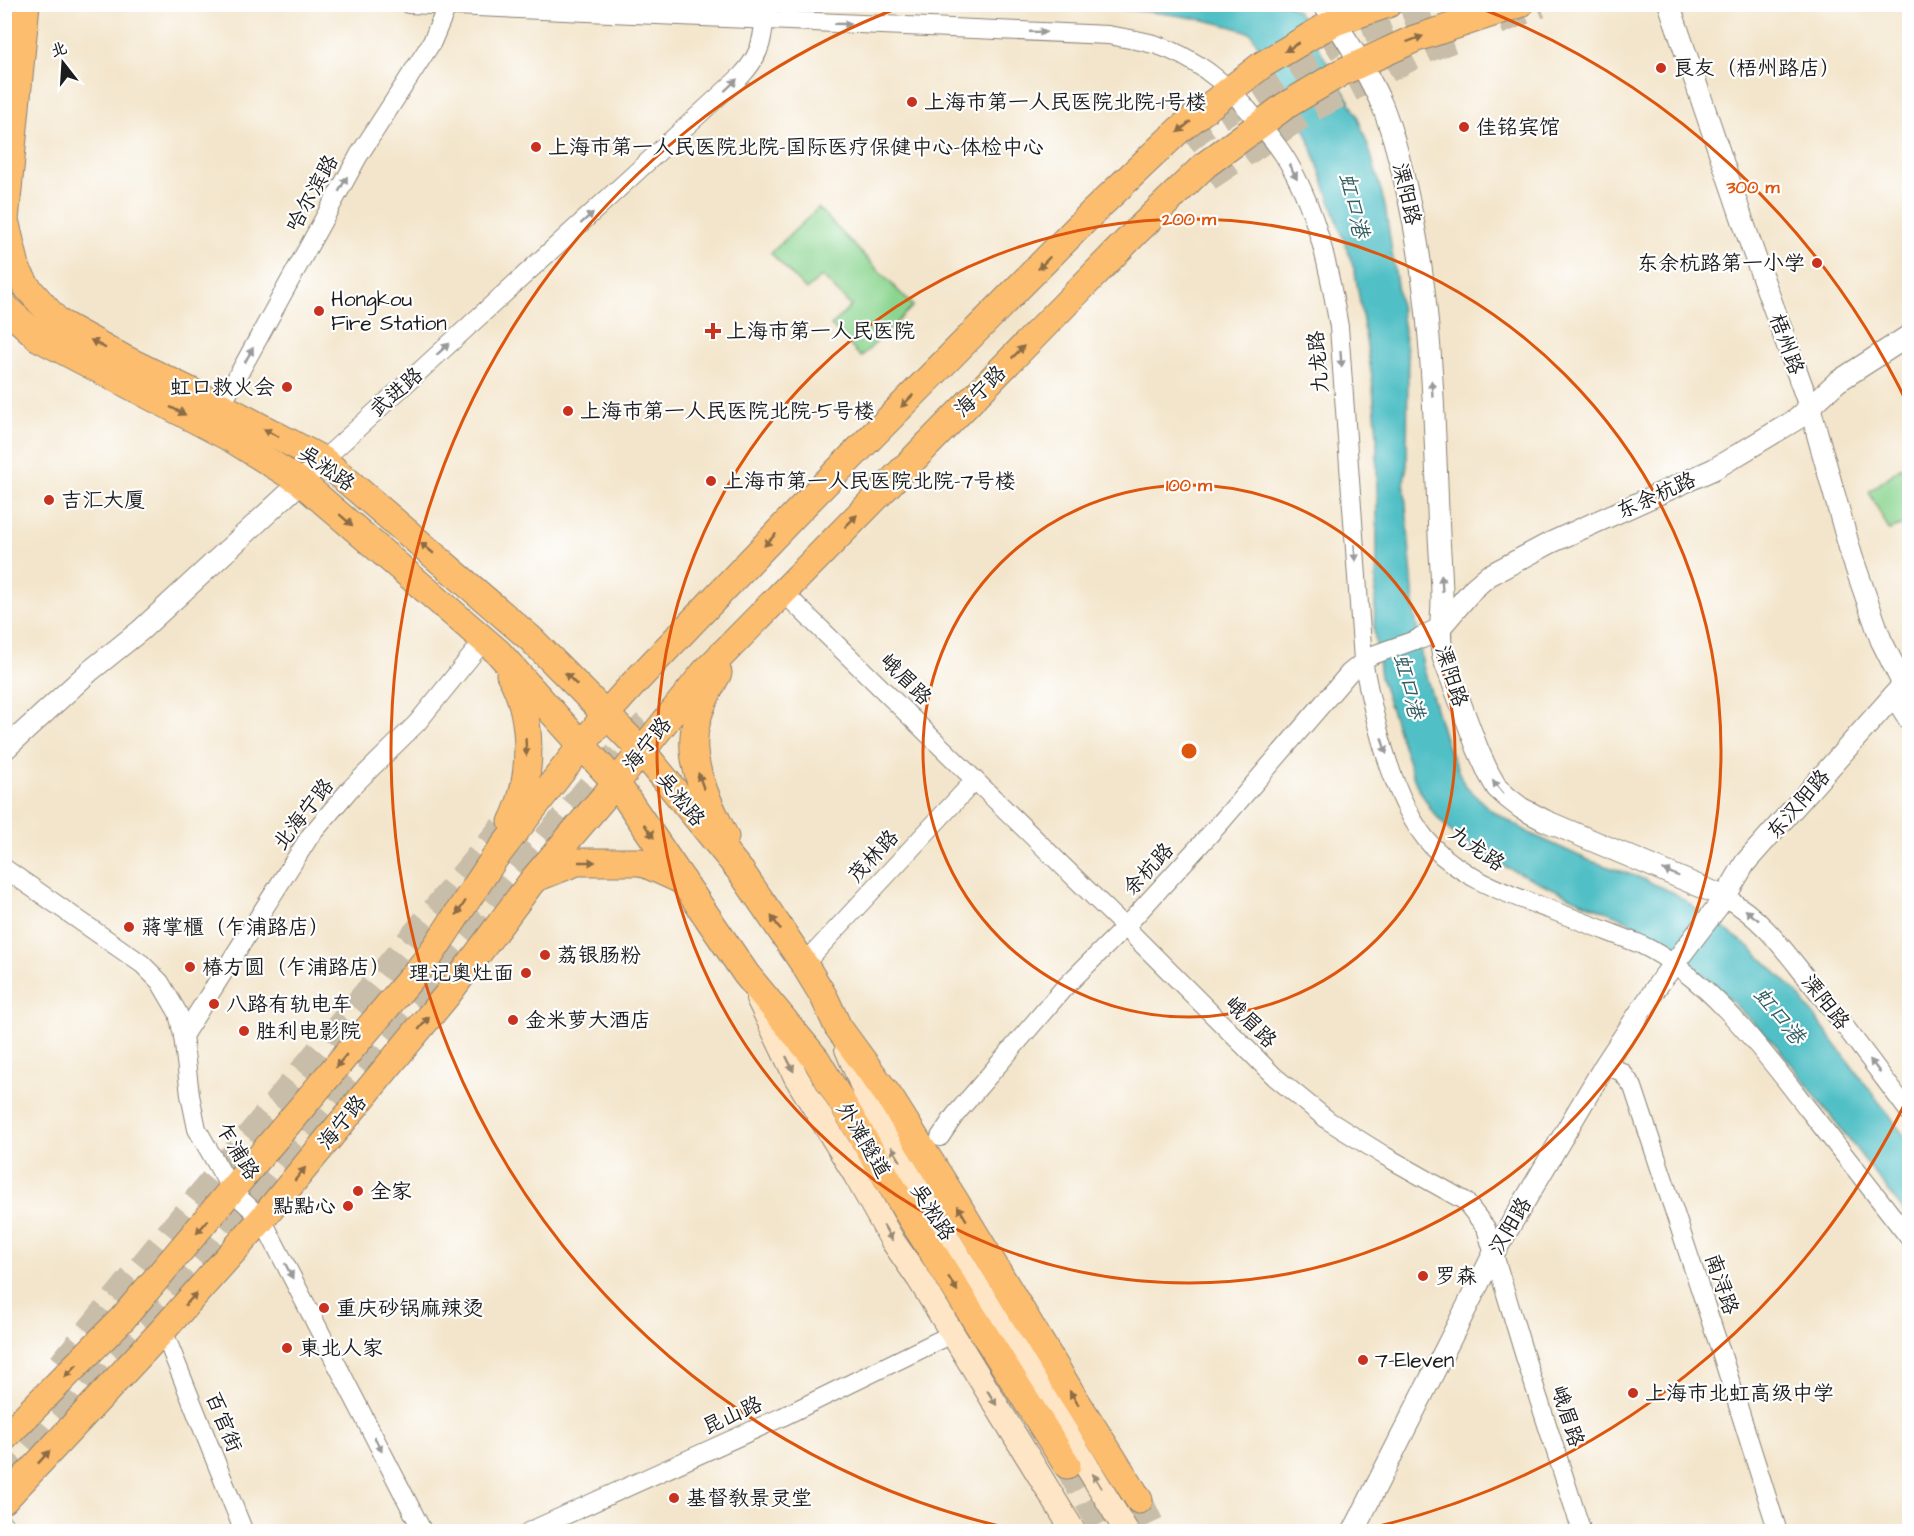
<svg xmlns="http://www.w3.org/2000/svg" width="1914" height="1536" font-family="'Architects Daughter','LXGW WenKai TC',sans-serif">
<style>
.green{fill:#8bd590;stroke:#547856;stroke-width:1.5}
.water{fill:#51c0c6;stroke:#366e71;stroke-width:1.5}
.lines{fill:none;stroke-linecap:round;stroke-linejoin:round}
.primary-tunnel{stroke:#c8bda8;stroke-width:27;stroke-dasharray:27 14;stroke-linecap:butt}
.trunk-tunnel{stroke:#c8bda8;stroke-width:28;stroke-dasharray:28 14;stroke-linecap:butt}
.minor-casing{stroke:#888074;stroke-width:20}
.tertiary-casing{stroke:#888074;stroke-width:23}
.secondary-casing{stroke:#888074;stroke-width:26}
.primary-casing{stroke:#888074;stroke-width:29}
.minor{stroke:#fff;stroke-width:18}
.tertiary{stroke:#fff;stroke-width:21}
.secondary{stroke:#fee5c5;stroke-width:24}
.primary{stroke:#fcbd6e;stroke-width:27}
.oneway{fill:#999}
.oneway2{fill:#8c6c45}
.oneway3{fill:#988b79}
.ring{fill:none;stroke:#de560d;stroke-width:3}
.poi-dot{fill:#c8321e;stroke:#fff;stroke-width:2}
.labels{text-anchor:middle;stroke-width:4.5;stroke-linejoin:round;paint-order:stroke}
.poi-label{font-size:21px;fill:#1c1c1c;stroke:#fff;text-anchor:start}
.street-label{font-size:21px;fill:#1c1c1c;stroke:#fff}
.water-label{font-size:22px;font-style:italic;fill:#315e60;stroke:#fff}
.centre{fill:#de560d;stroke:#fff;stroke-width:3}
.ring-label{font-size:18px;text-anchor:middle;font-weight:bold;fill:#de560d;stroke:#fff;stroke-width:4.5;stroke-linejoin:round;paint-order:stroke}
</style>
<rect width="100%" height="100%" fill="#fff"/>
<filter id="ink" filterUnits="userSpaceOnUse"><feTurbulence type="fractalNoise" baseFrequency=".0167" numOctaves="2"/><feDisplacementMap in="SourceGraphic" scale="12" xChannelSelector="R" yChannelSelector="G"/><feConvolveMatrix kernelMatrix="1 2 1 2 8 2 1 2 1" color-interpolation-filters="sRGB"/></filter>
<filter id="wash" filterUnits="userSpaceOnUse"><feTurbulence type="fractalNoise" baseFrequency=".008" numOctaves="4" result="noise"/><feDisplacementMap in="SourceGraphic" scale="24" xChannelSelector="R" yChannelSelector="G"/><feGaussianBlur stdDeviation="1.35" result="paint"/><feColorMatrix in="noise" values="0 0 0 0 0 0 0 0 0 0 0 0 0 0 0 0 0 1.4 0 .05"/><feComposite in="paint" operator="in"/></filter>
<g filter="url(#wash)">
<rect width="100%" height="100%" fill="#f3e5cb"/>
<g class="green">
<path d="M818,208L913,306L861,357L831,326L851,306L822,276L806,290L771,253Z"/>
<path d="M1909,461V523L1889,530L1869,492Z"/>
</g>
<path class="water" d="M1287,4L1297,10L1357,115L1371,155L1385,206L1408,358L1407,465L1404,480L1415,616L1423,666L1447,745L1464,784L1489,809L1531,834L1588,860L1638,877L1674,893L1750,947L1796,992L1909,1142V1218L1778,1047L1712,982L1642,929L1618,916L1587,904L1482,856L1448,829L1432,811L1416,784L1380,677L1374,630L1377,555V435L1372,377L1355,272L1307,134L1251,33C1182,9 1105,8 1032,5Z"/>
</g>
<g filter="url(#ink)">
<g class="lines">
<g class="primary-tunnel">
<path d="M1067,1465L1105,1532"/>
<path d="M1139,1500L1154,1532"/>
</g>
<g class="trunk-tunnel">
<path d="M1498,21L1540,4"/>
<path d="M1185,141L1201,128L1334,41L1431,4"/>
<path d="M1208,177L1312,108L1426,49L1460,36"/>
<path d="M62,1365L503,828"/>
<path d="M4,1482L621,751L649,722"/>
</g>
<defs>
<g id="minor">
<path d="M408,4L1108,35C1124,38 1141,40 1157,45C1193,57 1225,82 1249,111C1261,125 1273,139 1283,154C1316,205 1329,268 1339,327L1363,660C1373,715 1393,805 1432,846C1465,880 1508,894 1551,910C1581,921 1611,933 1640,944C1709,977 1763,1051 1808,1109C1842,1152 1876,1195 1910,1239"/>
<path d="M1321,4L1335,22"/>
<path d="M221,406L359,155L432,42L448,4"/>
<path d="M323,460L741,76C757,59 763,44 764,20"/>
<path d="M782,591L1125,927L1275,1077L1329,1121L1385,1156L1465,1201L1486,1228L1525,1357L1582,1532"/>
<path d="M4,868L142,964L160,982L178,1013L183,1036L190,1095L197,1129L232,1191L262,1219L423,1532"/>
<path d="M1725,897C1763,919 1782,947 1809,981C1844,1024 1876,1068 1910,1113"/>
<path d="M804,964L975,780"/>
<path d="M183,1036L310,836L350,789L417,723L485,639"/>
<path d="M1605,1065L1622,1072L1633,1087L1720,1349L1778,1532"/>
<path d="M940,1137L955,1115L1063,989L1125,927L1222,821L1349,673L1370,656L1421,638"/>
<path d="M163,1330L244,1532"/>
<path d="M4,1525L8,1532"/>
<path d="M528,1532L782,1417L952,1334"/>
</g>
<g id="tertiary">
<path d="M1669,4L1753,251L1810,408L1852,557L1881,640L1903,684"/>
<path d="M1335,22C1353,49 1369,75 1382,105C1392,130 1399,157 1405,183C1433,298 1434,418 1439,535C1440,556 1442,577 1442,598C1442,619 1438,636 1443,657L1478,750L1489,774L1497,788L1508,798L1521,808L1546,821L1725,897"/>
<path d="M1421,638L1439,629L1474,588L1488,576L1550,543L1714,469L1797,419L1837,382L1910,335"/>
<path d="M1894,695L1910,721"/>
<path d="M4,750L90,671L141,630L301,482L323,460"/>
<path d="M1353,1532L1494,1253L1605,1065L1660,982L1725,897L1745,863L1910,677"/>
</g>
<g id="secondary">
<path d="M758,998L796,1077L856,1176L892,1240L919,1279L1074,1532"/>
<path d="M847,1049L879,1126L1127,1532"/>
</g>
<g id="primary">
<path d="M26,4L5,220L17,270L27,287L58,322L123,358L221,406L323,460L531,639L642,751L742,873L804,964L824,997L838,1027L890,1098L955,1201L1071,1393L1139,1500"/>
<path d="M4,305L8,310L39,338L232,439L301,482L498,652L616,783L746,974L816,1059L906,1210L1067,1465"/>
<path d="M718,673C710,688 701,703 697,720C685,760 708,802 725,837"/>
<path d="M510,674C534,716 533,780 512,822"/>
<path d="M536,878L577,862H641L683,881"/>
<path d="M4,1438L123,1318L429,957L494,859L606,714L635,682L801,508L1093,212L1179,130L1262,65L1322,29L1335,22L1388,4"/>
<path d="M4,1500L163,1330L262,1219L447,995L533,880L616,783L704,673L1136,232L1205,165L1285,106L1342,72L1414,39L1520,4"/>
</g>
</defs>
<use href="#minor" class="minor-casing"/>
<use href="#tertiary" class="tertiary-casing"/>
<use href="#secondary" class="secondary-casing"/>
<use href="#primary" class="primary-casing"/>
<use href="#minor" class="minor"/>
<use href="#tertiary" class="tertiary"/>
<use href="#secondary" class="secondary"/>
<use href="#primary" class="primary"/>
</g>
<defs><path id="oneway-solid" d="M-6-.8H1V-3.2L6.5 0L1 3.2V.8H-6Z" transform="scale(1.5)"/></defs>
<g class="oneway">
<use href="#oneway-solid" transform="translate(843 24) rotate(2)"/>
<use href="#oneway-solid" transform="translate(1038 32) rotate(2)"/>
<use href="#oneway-solid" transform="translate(731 85) rotate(-43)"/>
<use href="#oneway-solid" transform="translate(1293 172) rotate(61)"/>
<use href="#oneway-solid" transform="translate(343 184) rotate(-61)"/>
<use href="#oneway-solid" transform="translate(587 218) rotate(-42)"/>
<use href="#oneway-solid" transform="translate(443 349) rotate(-42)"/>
<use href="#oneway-solid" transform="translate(249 355) rotate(-61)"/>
<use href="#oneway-solid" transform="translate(1341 359) rotate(86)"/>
<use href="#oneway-solid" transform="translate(1432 389) rotate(-94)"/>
<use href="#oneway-solid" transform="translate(1355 553) rotate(86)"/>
<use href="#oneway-solid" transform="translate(1442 583) rotate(-93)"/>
<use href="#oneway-solid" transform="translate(1384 746) rotate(73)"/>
<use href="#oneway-solid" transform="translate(1498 787) rotate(-129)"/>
<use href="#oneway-solid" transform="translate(1671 873) rotate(-157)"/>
<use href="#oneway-solid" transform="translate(1752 915) rotate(-142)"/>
<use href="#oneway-solid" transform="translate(1875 1066) rotate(-127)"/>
<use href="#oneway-solid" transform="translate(289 1271) rotate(63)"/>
<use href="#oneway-solid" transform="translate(378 1444) rotate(63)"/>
</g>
<g class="oneway2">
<use href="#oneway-solid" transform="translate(1415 39) rotate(-20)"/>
<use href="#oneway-solid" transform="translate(1292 47) rotate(149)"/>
<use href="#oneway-solid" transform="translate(1184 127) rotate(140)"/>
<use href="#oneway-solid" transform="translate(1044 263) rotate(134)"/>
<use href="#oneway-solid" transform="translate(98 344) rotate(-151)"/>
<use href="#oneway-solid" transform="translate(1018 352) rotate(-45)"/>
<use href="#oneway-solid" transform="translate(907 401) rotate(135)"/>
<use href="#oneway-solid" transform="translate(178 411) rotate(27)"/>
<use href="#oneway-solid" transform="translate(271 433) rotate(-152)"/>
<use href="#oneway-solid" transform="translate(346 520) rotate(41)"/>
<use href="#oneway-solid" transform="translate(851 521) rotate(-45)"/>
<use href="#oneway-solid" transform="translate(770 540) rotate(134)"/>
<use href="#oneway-solid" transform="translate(427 548) rotate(-140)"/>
<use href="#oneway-solid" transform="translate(571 679) rotate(-135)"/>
<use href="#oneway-solid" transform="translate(526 747) rotate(87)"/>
<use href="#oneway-solid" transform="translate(701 781) rotate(-109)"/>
<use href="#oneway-solid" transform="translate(649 831) rotate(55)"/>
<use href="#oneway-solid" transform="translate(587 862)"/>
<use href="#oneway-solid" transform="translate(461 908) rotate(123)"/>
<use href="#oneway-solid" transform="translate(776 923) rotate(-124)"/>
<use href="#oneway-solid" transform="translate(424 1023) rotate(-51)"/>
<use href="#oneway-solid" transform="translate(341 1061) rotate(130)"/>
<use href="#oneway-solid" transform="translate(300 1174) rotate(-51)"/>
<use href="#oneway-solid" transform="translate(962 1213) rotate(-121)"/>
<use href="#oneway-solid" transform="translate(202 1227) rotate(130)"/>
<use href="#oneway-solid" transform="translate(953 1284) rotate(58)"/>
<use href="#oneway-solid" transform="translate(191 1299) rotate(-48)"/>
<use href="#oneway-solid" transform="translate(71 1371) rotate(134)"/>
<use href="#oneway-solid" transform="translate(1074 1398) rotate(-122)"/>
<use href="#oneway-solid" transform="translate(44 1457) rotate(-47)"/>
</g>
<g class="oneway3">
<use href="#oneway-solid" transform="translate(790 1064) rotate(64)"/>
<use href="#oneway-solid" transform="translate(896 1154) rotate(-122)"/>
<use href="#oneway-solid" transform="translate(888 1233) rotate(60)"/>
<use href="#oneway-solid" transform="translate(992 1398) rotate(58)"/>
<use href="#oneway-solid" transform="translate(1097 1481) rotate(-121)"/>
</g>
</g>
<g class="ring">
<circle cx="1189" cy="751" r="266"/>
<circle cx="1189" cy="751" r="532"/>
<path d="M1909 1095A798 798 0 0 1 1362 1530M1016 1530A798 798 0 0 1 903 6M1475 6A798 798 0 0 1 1909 407"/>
</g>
<g class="poi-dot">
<circle cx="1661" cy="68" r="6"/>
<circle cx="912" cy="102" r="6"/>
<circle cx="1464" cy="127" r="6"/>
<circle cx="536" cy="147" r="6"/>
<circle cx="1817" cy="263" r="6"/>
<circle cx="319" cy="311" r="6"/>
<path d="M710 322h6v6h6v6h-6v6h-6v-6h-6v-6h6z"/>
<circle cx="287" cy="387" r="6"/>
<circle cx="568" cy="411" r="6"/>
<circle cx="711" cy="481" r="6"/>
<circle cx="49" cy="500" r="6"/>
<circle cx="129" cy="927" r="6"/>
<circle cx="545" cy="955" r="6"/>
<circle cx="190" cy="967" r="6"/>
<circle cx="526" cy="973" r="6"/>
<circle cx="214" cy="1004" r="6"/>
<circle cx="513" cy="1020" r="6"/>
<circle cx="244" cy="1031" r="6"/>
<circle cx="358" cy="1191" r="6"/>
<circle cx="348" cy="1206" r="6"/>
<circle cx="1423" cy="1276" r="6"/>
<circle cx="324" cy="1308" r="6"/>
<circle cx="287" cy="1348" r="6"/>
<circle cx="1363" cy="1360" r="6"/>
<circle cx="1633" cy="1393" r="6"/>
<circle cx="674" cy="1498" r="6"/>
</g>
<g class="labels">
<g class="poi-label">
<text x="1673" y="75">良友（梧州路店）</text>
<text x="924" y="109">上海市第一人民医院北院-1号楼</text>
<text x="1476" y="134">佳铭宾馆</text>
<text x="548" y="154">上海市第一人民医院北院-国际医疗保健中心-体检中心</text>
<text x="1805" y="270" text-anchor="end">东余杭路第一小学</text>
<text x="331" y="306">Hongkou<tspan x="331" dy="24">Fire Station</tspan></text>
<text x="726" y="338">上海市第一人民医院</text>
<text x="275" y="394" text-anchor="end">虹口救火会</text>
<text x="580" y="418">上海市第一人民医院北院-5号楼</text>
<text x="723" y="488">上海市第一人民医院北院-7号楼</text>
<text x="61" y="507">吉汇大厦</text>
<text x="141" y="934">蔣掌櫃（乍浦路店）</text>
<text x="557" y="962">荔银肠粉</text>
<text x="202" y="974">椿方圆（乍浦路店）</text>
<text x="514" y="980" text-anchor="end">理记奥灶面</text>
<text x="226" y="1011">八路有轨电车</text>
<text x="525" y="1027">金米萝大酒店</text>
<text x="256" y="1038">胜利电影院</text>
<text x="370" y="1198">全家</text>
<text x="336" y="1213" text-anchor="end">點點心</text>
<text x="1435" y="1283">罗森</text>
<text x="336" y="1315">重庆砂锅麻辣烫</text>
<text x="299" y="1355">東北人家</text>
<text x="1375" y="1367">7-Eleven</text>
<text x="1645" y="1400">上海市北虹高级中学</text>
<text x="686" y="1505">基督教景灵堂</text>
</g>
<g class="street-label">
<text transform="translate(312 193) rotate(-61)" y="7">哈尔滨路</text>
<text transform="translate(1407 194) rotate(77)" y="7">溧阳路</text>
<text transform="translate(1787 344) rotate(70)" y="7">梧州路</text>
<text transform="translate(1318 362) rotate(-95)" y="7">九龙路</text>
<text transform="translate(980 391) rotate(-45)" y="7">海宁路</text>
<text transform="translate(396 392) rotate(-42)" y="7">武进路</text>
<text transform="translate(327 468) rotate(35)" y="7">吴淞路</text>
<text transform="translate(1656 495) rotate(-24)" y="7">东余杭路</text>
<text transform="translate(1452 676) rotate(72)" y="7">溧阳路</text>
<text transform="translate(906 679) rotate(45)" y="7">峨眉路</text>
<text transform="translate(647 744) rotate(-51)" y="7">海宁路</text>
<text transform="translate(681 799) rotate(51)" y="7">吴淞路</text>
<text transform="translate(1798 804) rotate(-49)" y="7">东汉阳路</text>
<text transform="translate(303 814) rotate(-52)" y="7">北海宁路</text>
<text transform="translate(1477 848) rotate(35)" y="7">九龙路</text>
<text transform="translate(873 856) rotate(-47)" y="7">茂林路</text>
<text transform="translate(1148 869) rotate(-47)" y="7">余杭路</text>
<text transform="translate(1826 1002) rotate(52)" y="7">溧阳路</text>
<text transform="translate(1251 1022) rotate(45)" y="7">峨眉路</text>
<text transform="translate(342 1122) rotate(-51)" y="7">海宁路</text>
<text transform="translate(864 1140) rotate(59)" y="7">外滩隧道</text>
<text transform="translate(238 1151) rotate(59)" y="7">乍浦路</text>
<text transform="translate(933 1212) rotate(58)" y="7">吴淞路</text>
<text transform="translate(1510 1226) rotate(-60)" y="7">汉阳路</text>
<text transform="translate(1722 1284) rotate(71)" y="7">南浔路</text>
<text transform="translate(732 1415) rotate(-24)" y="7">昆山路</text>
<text transform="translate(1568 1416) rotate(72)" y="7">峨眉路</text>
<text transform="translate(224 1422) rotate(68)" y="7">百官街</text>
</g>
<g class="water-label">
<text transform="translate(1355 205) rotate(77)" y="8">虹口港</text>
<text transform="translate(1410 686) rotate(76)" y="8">虹口港</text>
<text transform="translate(1780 1015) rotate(51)" y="8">虹口港</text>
</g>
</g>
<circle cx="1189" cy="751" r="9" class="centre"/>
<g class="ring-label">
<text x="1753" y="193">300 m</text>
<text x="1189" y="225">200 m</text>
<text x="1189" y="491">100 m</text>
</g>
<rect width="1914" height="1536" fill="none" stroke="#fff" stroke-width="24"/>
<g transform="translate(63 63) rotate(343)" stroke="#ffffff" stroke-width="4.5" paint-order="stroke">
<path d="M0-4.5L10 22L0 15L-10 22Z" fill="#1c1c1c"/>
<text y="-9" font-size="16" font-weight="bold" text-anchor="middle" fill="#1c1c1c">北</text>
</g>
</svg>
